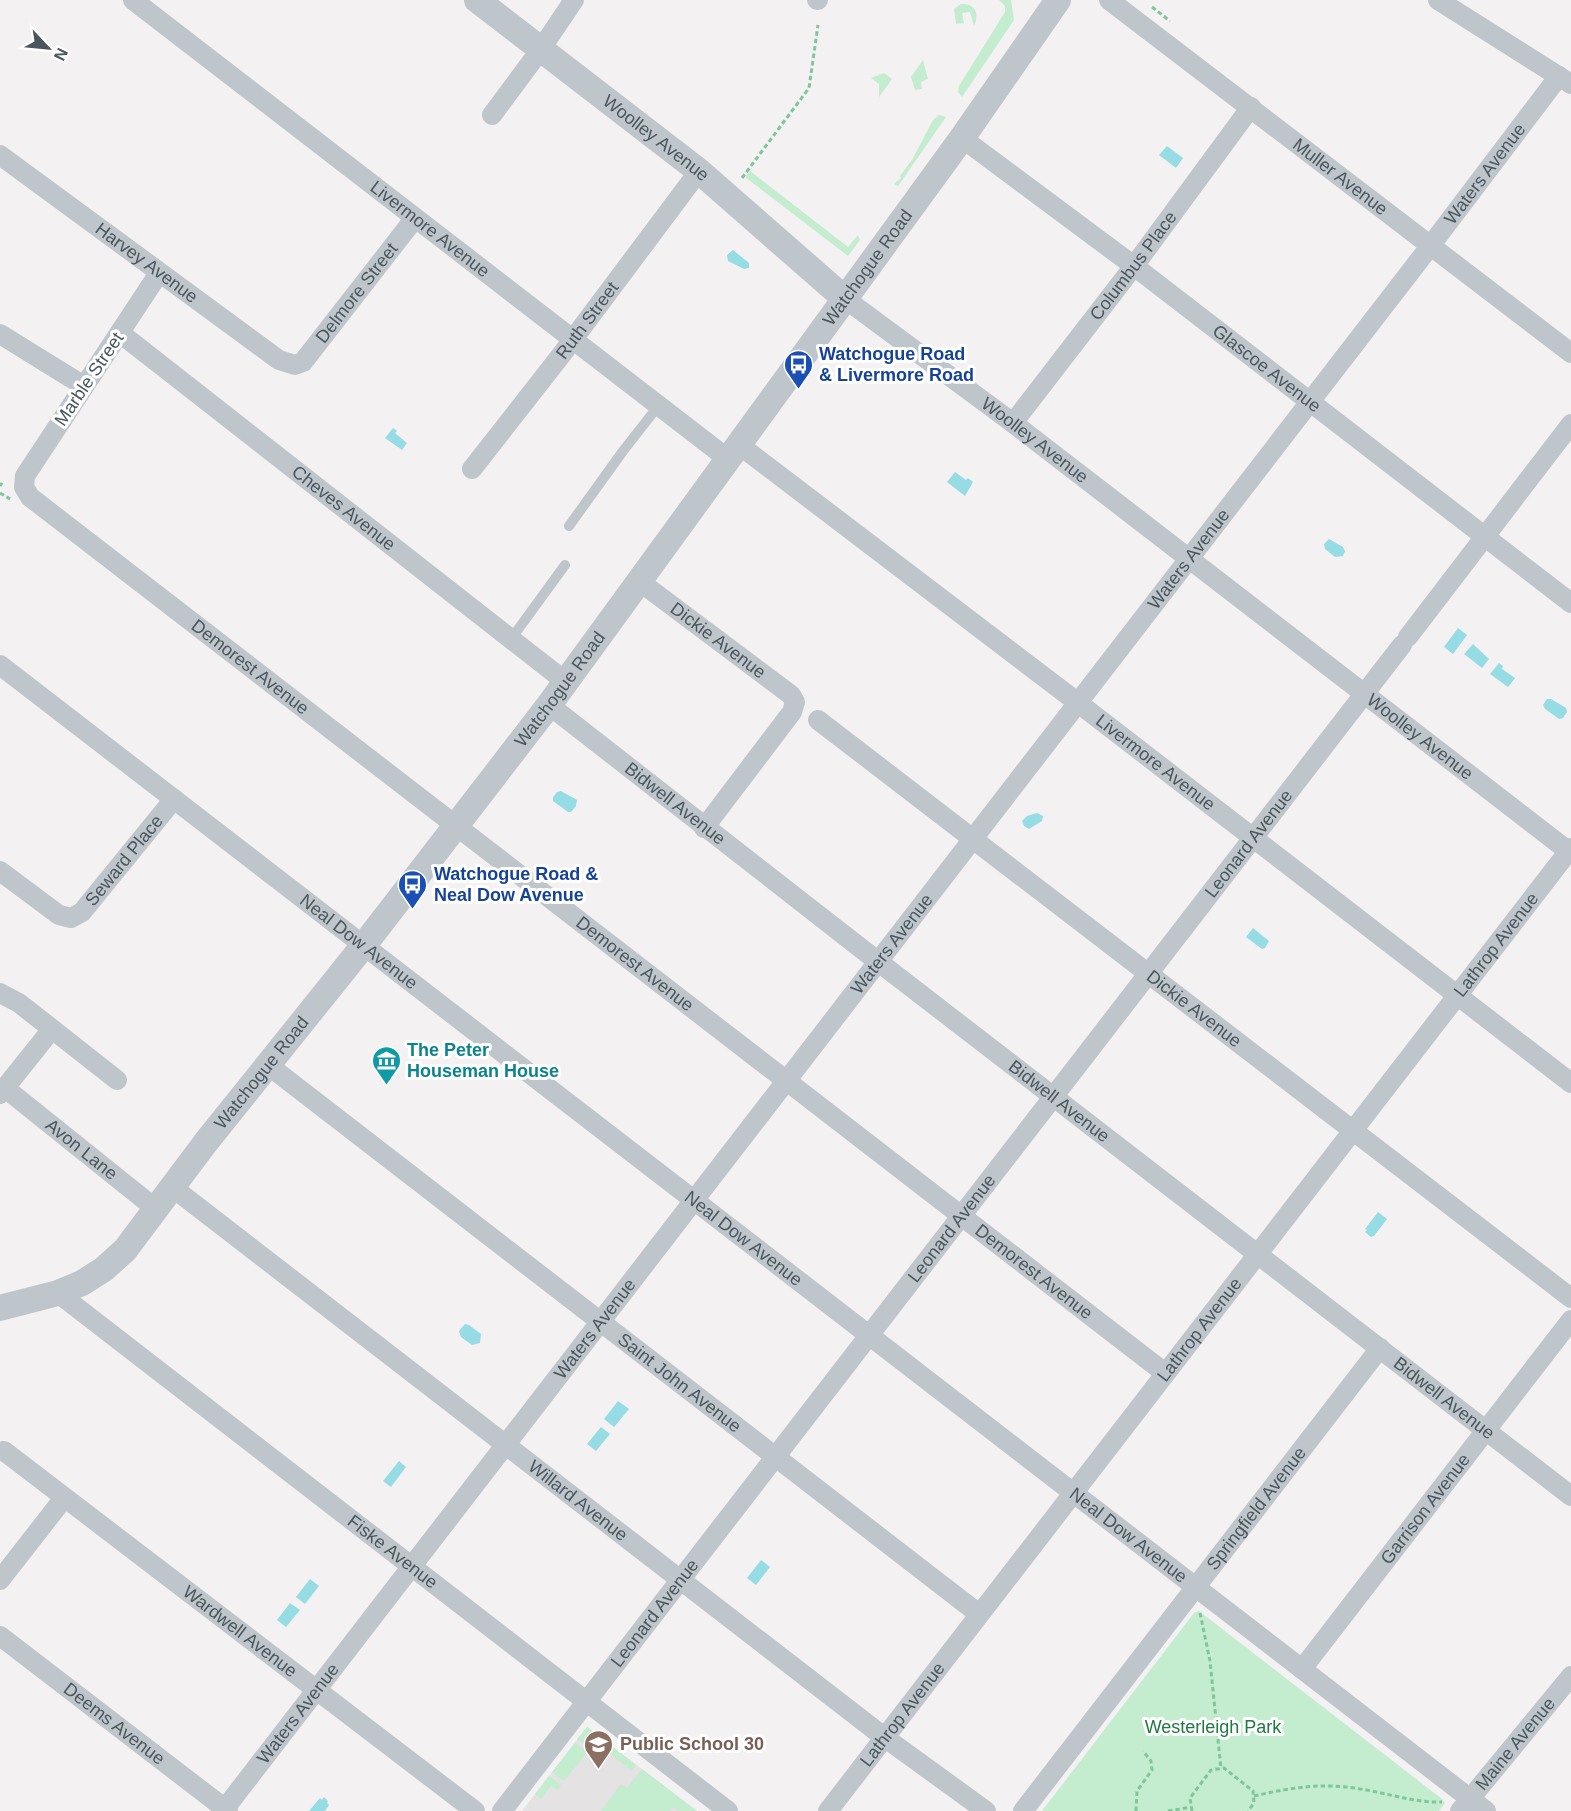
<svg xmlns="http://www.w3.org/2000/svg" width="1571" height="1811" font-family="Arial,sans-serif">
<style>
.education{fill:#e4e2e2}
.green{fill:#c4eccf}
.water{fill:#95dce5}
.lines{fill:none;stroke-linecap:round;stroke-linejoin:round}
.path{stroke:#7ec79b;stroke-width:3;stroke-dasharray:4.5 3;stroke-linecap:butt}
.service{stroke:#bec6cc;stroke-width:10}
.minor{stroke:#bec6cc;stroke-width:20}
.tertiary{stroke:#bec6cc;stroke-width:26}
.labels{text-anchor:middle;stroke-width:6;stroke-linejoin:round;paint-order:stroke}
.street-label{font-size:18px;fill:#4a565c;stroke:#fff}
.transit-label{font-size:18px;font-weight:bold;fill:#164399;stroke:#fff;text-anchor:start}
.culture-label{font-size:18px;font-weight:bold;fill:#0d838f;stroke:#fff;text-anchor:start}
.park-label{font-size:18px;fill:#207843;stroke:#fff}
.education-label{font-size:18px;font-weight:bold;fill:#785e54;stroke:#fff;text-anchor:start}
</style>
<rect width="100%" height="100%" fill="#f3f1f1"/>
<path class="education" d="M587,1727L697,1811H522Z"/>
<g class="green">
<path d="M999,0H1011L1014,20L962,97L958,92L959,86L1005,12V6Z"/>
<path d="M961,4C975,3 980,14 974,26L970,12L962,13L964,23L956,24L954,9Z"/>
<path d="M923,60L928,79L921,82L922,89L915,90L911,77Z"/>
<path d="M884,73L892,79L879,97V84L871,78Z"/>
<path d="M939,115L946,117L898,186L894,184L901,178L900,176L912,160L933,120Z"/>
<path d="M750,171L848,247L858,235L860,240L848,256L745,177Z"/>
<path d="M1199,1611L1442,1799L1445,1803L1439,1811H1042L1194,1613Z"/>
<path d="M587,1727L636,1765L632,1771L595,1742L590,1749L577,1739Z"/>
<path d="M575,1743L587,1752L564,1781L552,1772Z"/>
<path d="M642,1769L697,1811H678L673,1807L670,1811H601L621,1784L627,1788Z"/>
<path d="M549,1776L561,1785L557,1790L551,1786L541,1799L535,1794Z"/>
</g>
<g class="water">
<path d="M1167,146L1183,158L1176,168L1159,155Z"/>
<path d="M733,250L749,263V268L744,269L728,261L727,255Z"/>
<path d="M393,428L397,431L395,433L407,443L402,450L385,438Z"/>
<path d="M955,472L966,480L968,478L973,482L965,496L947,482Z"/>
<path d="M1329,539L1343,547L1345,551L1343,556L1335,557L1325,549L1324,544Z"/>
<path d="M1458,628L1467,635L1453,654L1444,647Z"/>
<path d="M1473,644L1489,659L1482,668L1464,654Z"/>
<path d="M1499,663L1503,666L1502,669L1515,678L1508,687L1490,674Z"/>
<path d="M1547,699H1551L1566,708L1567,712L1563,718L1559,719L1545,709L1543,705Z"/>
<path d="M561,791L577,800L576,806L571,812H568L553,801V797L557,792Z"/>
<path d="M1037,813L1043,816L1042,821L1029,829L1024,826L1022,821L1027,816Z"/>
<path d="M1253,928L1269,941L1265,948L1262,949L1246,937Z"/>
<path d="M1378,1212L1387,1219L1374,1236L1371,1237L1365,1232L1367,1230L1365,1229Z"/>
<path d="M465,1324L469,1325L481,1334L480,1343L472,1345L461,1337L459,1331Z"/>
<path d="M618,1401L629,1409L614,1427L604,1419Z"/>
<path d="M601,1427L610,1434L596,1451L587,1444Z"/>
<path d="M399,1461L406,1467L391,1487L383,1481Z"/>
<path d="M761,1560L770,1567L756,1585L747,1578Z"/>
<path d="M310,1579L319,1586L305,1604L296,1597Z"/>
<path d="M290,1603L300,1610L286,1627L277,1620Z"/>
<path d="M324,1797L328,1801L327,1803L329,1805L325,1811H309L320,1798L322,1800Z"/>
</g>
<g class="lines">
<g class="path">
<path d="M1152,7L1170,21"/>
<path d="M742,178L809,88L818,25"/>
<path d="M0,486L2,483"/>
<path d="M0,493L10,499"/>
<path d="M1200,1613L1210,1661L1221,1769"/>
<path d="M1254,1796C1289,1788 1323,1782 1360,1789C1388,1793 1414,1803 1442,1802"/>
<path d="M1136,1811L1137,1791L1152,1770L1151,1761L1143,1751"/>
<path d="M1168,1811L1191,1807"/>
<path d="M1192,1811L1190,1798L1211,1770L1224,1768L1253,1791L1254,1803L1248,1811"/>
</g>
<g class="service">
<path d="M569,526L623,451L659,405"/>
<path d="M511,639L565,565"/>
</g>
<g class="minor">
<path id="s1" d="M133,0L728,459"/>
<path d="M817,0H818"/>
<path id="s2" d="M1109,0L1571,353"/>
<path d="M1438,0L1571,84"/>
<path d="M492,115L541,49L574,0"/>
<path id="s3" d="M962,138L1134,266L1571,603"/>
<path id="s4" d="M0,155L279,360L295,365L303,362L415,218"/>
<path id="s5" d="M159,273L25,476L24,487L30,497L1165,1373"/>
<path id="s6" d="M844,298L1013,423L1571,853"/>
<path id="s7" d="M120,333L566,682"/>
<path d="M0,334L84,386"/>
<path id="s8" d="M1013,423L1134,266L1251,107"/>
<path id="s9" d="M738,444L1077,702L1571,1083"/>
<path id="s10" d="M472,469L562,354L699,171"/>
<path id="s11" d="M639,581L791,695L795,702L792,712L704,828"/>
<path d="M1408,637L1571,424"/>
<path id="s12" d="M0,665L1486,1811"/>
<path id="s13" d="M549,705L867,953L1571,1496"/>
<path id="s14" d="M818,720L1571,1298"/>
<path id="s15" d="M0,871L59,915L71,918L82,912L174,799"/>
<path d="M0,993L19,1003L117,1080"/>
<path id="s16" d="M268,1065L979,1614"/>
<path id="s17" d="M5,1088L156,1209"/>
<path d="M0,1094L52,1029"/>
<path id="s18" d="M172,1187L884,1737L986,1811"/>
<path id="s19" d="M58,1293L728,1811"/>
<path id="s20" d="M4,1451L475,1811"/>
<path d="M0,1580L64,1498"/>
<path id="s21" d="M0,1636L228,1811"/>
<path id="s22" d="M1302,1669L1571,1320"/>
<path id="s23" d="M223,1811L1431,245L1559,76"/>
<path id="s24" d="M502,1811L1402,645"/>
<path id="s25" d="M828,1811L1571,848"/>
<path id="s26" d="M1023,1811L1380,1348"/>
<path id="s27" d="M1460,1811L1571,1676"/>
</g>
<g class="tertiary">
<path id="s28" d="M477,0L699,171L844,298"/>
<path id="s29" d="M0,1308L58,1293L82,1283L104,1269L125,1250L206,1142L364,945L549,705L962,138L1058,0"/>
</g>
</g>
<defs>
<symbol id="bus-pin" viewBox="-11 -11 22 30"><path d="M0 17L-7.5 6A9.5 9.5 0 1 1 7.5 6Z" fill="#1a4fb4" stroke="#fff"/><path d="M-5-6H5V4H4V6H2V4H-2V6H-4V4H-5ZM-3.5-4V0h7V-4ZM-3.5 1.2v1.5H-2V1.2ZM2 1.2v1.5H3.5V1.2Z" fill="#fff"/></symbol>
<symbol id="museum-pin" viewBox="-11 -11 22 30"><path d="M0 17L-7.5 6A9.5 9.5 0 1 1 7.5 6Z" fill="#0f9aa8" stroke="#fff"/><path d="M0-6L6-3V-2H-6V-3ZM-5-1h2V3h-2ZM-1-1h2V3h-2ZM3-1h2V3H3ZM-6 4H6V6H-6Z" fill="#fff"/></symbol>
<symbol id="school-pin" viewBox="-11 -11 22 30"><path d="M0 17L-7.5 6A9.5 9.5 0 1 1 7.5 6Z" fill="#8d6e63" stroke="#fff"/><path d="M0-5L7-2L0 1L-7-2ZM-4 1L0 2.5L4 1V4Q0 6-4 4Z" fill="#fff"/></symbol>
</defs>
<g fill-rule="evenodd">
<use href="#bus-pin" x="782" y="348" width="33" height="45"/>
<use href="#bus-pin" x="396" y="868" width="33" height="45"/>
<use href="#museum-pin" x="370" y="1044" width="33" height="45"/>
<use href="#school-pin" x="582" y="1728" width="33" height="45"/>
</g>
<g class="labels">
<g class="street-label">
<text dy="6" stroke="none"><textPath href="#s28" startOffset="226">Woolley Avenue</textPath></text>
<text dy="6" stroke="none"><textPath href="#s23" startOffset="2067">Waters Avenue</textPath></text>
<text dy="6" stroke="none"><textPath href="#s2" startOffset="291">Muller Avenue</textPath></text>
<text dy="6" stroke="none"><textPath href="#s1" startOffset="375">Livermore Avenue</textPath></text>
<text dy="6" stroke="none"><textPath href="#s4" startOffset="182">Harvey Avenue</textPath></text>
<text dy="6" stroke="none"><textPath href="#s8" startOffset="198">Columbus Place</textPath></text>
<text dy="6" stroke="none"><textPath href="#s29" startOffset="1372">Watchogue Road</textPath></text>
<text dy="6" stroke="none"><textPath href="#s4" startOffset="459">Delmore Street</textPath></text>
<text dy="6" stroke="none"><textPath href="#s10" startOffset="188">Ruth Street</textPath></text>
<text dy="6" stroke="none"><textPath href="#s3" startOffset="382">Glascoe Avenue</textPath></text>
<text transform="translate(89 379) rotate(-56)" y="6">Marble Street</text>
<text dy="6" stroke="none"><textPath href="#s6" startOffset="238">Woolley Avenue</textPath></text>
<text dy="6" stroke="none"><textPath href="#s7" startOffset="284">Cheves Avenue</textPath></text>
<text dy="6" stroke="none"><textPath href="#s23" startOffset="1581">Waters Avenue</textPath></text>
<text dy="6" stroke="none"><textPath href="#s11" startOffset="99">Dickie Avenue</textPath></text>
<text dy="6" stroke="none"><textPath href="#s5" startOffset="544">Demorest Avenue</textPath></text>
<text dy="6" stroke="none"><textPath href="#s29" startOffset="850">Watchogue Road</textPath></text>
<text dy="6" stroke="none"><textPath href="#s6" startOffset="724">Woolley Avenue</textPath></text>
<text dy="6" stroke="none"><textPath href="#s9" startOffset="525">Livermore Avenue</textPath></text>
<text dy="6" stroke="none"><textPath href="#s13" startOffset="160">Bidwell Avenue</textPath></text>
<text dy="6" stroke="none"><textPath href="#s24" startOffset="1222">Leonard Avenue</textPath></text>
<text dy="6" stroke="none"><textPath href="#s15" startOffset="165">Seward Place</textPath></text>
<text dy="6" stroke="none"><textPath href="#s12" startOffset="453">Neal Dow Avenue</textPath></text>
<text dy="6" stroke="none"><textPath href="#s23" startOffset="1095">Waters Avenue</textPath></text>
<text dy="6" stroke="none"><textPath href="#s25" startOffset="1094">Lathrop Avenue</textPath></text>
<text dy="6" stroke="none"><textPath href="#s5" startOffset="1030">Demorest Avenue</textPath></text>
<text dy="6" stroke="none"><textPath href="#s14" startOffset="474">Dickie Avenue</textPath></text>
<text dy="6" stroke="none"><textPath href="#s29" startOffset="364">Watchogue Road</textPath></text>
<text dy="6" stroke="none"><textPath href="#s13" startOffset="646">Bidwell Avenue</textPath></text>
<text dy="6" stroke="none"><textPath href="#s17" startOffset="98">Avon Lane</textPath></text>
<text dy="6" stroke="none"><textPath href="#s24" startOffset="736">Leonard Avenue</textPath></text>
<text dy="6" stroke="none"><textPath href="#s12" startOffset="939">Neal Dow Avenue</textPath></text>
<text dy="6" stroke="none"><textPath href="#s5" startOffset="1534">Demorest Avenue</textPath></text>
<text dy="6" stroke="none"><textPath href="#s23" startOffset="609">Waters Avenue</textPath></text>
<text dy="6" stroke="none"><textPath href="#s25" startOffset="608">Lathrop Avenue</textPath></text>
<text dy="6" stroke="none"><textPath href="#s16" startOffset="520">Saint John Avenue</textPath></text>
<text dy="6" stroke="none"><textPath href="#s13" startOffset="1132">Bidwell Avenue</textPath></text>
<text dy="6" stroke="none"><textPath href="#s18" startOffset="513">Willard Avenue</textPath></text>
<text dy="6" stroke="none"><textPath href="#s26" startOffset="382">Springfield Avenue</textPath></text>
<text dy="6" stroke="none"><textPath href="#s22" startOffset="202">Garrison Avenue</textPath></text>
<text dy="6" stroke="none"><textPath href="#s12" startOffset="1425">Neal Dow Avenue</textPath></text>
<text dy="6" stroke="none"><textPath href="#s19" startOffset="423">Fiske Avenue</textPath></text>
<text dy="6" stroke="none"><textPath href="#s24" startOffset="250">Leonard Avenue</textPath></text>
<text dy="6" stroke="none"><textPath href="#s20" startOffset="297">Wardwell Avenue</textPath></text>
<text dy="6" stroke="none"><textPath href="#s23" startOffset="123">Waters Avenue</textPath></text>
<text dy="6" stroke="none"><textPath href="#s25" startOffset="122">Lathrop Avenue</textPath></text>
<text dy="6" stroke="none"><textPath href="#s21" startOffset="144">Deems Avenue</textPath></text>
<text dy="6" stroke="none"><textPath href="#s27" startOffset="87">Maine Avenue</textPath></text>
</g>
<g class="transit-label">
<text x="819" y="360">Watchogue Road<tspan x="819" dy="21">&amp; Livermore Road</tspan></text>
<text x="434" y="880">Watchogue Road &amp;<tspan x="434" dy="21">Neal Dow Avenue</tspan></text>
</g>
<g class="culture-label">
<text x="407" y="1056">The Peter<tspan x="407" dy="21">Houseman House</tspan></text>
</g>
<g class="park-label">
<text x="1213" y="1733">Westerleigh Park</text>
</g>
<g class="education-label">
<text x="620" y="1750">Public School 30</text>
</g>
</g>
<g transform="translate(48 48) rotate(116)" stroke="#ffffff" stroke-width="4.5" paint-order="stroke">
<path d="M0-4.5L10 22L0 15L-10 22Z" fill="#4a565c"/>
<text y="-9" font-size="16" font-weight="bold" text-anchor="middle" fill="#4a565c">N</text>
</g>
</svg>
